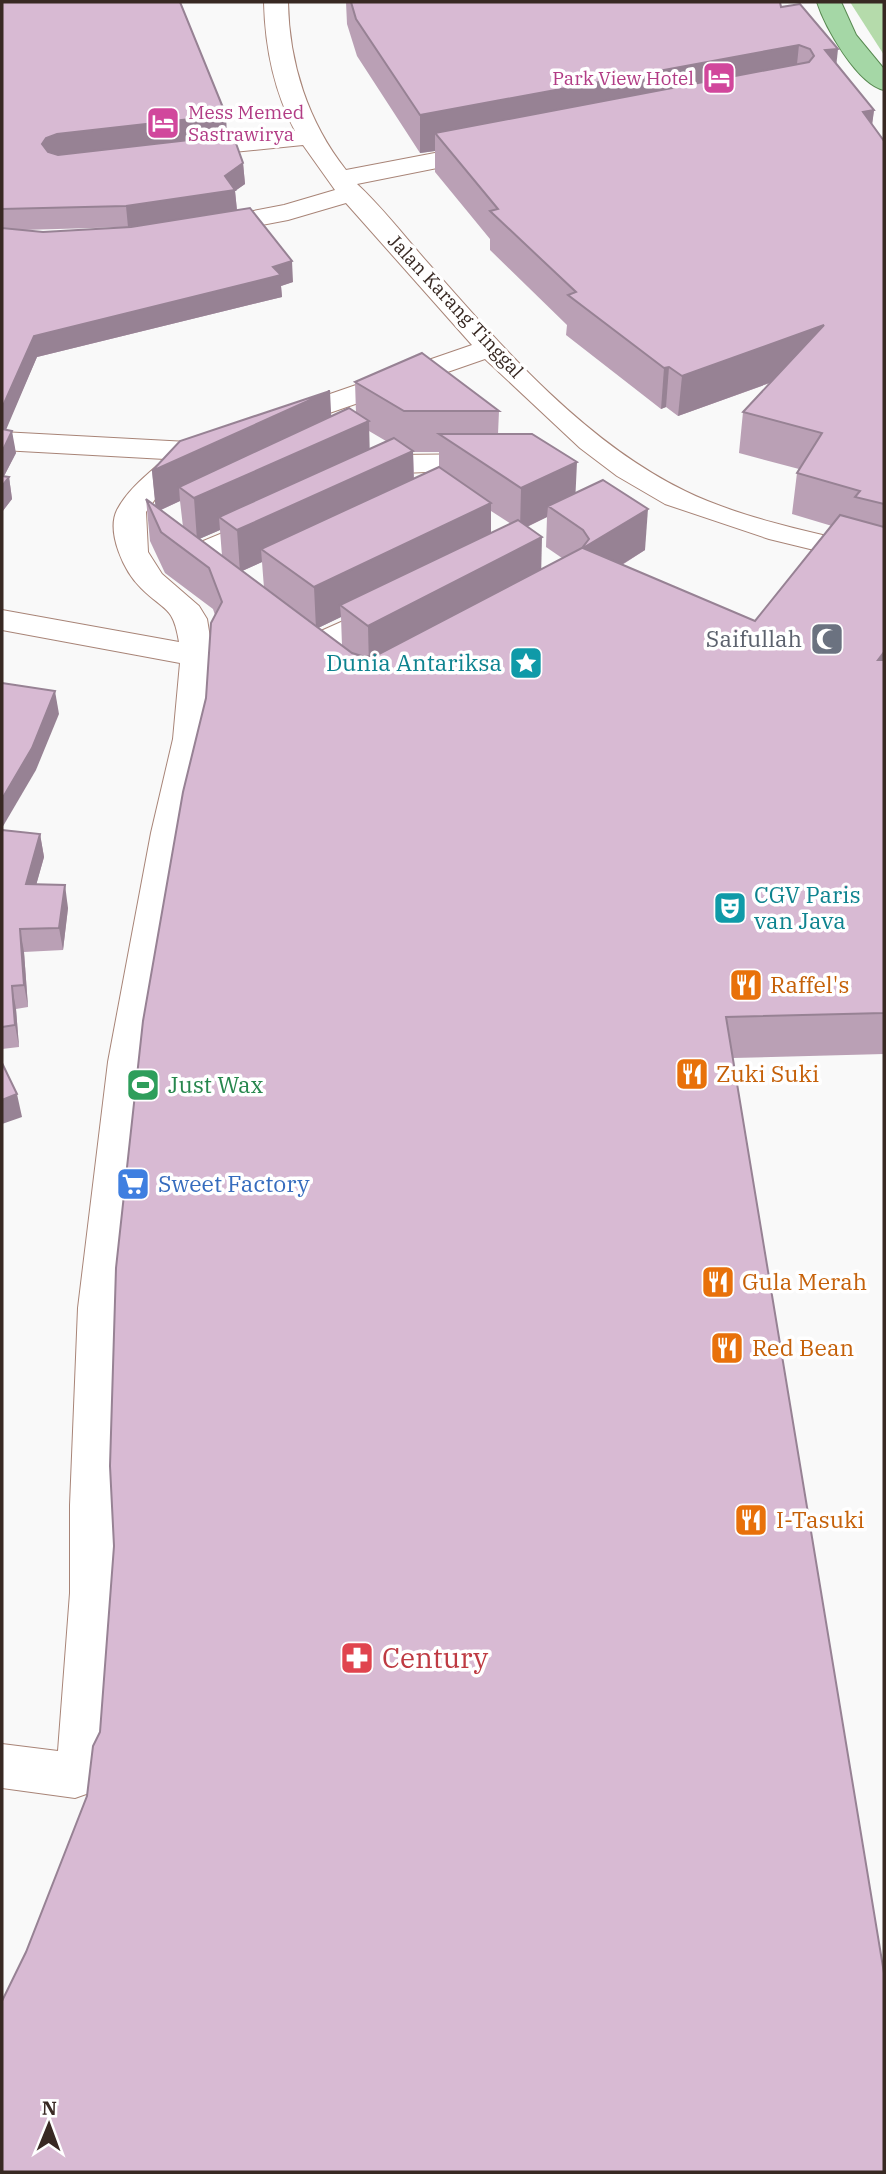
<svg xmlns="http://www.w3.org/2000/svg" width="886" height="2174" font-family="'IBM Plex Serif',serif">
<style>
.green{fill:#b5dbab}
.lines{fill:none;stroke-linecap:round;stroke-linejoin:round}
.minor-casing{stroke:#a88477;stroke-width:2}
.major-casing{stroke:#588951;stroke-width:2}
.minor{fill:#fff;fill-rule:evenodd}
.major{fill:#a5d7a6;fill-rule:evenodd}
.wall{fill:#baa0b5;fill-rule:evenodd}
.shaded-wall{fill:#978294}
.building{fill:#d8bad3;stroke:#978294;stroke-width:2}
.labels{text-anchor:middle;stroke-width:7;stroke-linejoin:round;paint-order:stroke}
.far-hotel-label{font-size:19px;fill:#b23c85;stroke:#fff;text-anchor:end}
.far-street-label{font-size:19px;fill:#382923;stroke:#fff}
.worship-label{font-size:23px;fill:#5b616d;stroke:#fff;text-anchor:end}
.culture-label{font-size:23px;fill:#0d838f;stroke:#fff;text-anchor:end}
.food-label{font-size:23px;fill:#c56008;stroke:#fff;text-anchor:start}
.leisure-label{font-size:23px;fill:#27864d;stroke:#fff;text-anchor:start}
.shop-label{font-size:23px;fill:#366cbe;stroke:#fff;text-anchor:start}
.near-health-label{font-size:28px;fill:#be3a42;stroke:#fff;text-anchor:start}
</style>
<rect width="100%" height="100%" fill="#f9f9f9"/>
<path class="green" d="M850,2H884V55Z"/>
<g class="lines">
<defs>
<g id="minor">
<path d="M264,2H288C289,63 308,122 346,170L508,139L517,142L521,147L517,152L357,184C382,207 405,237 428,263C502,347 583,441 685,491C742,519 822,535 884,549V567L769,539L665,504L617,476L580,448L485,359L292,426L282,429L272,426L267,420L272,414L472,345L346,203L288,220L205,236L196,234L192,228L196,222L284,205L335,190L303,145L183,157L174,154L170,149L174,144L183,141L295,131C274,91 265,47 264,2Z"/>
<path d="M2,432L188,442L205,437L215,440L220,446L215,452L201,457L156,498L146,512L148,552L162,574L199,606L207,619L213,656L207,739L185,833L146,1062L120,1308L114,1505L116,1593L105,1768L92,1792L75,1798L2,1788V1744L58,1751L70,1593V1505L78,1308L108,1062L151,833L173,739L180,663L2,630V610L179,642C173,605 165,612 141,588C124,572 106,532 117,510C128,489 148,474 165,459L2,450Z"/>
<path d="M489,454L500,457L504,463L500,469L402,473L375,485L364,488L353,485L349,479L353,473L397,455Z"/>
<path d="M268,514L279,517L283,523L279,529L206,563L195,565L184,563L179,556L184,549Z"/>
<path d="M388,601L399,604L404,611L399,618L325,653L314,656L303,653L298,646L303,639Z"/>
</g>
<path id="major" d="M817,2H841L856,35L884,69V90C857,84 825,27 817,2Z"/>
</defs>
<use href="#minor" class="minor-casing"/>
<use href="#major" class="major-casing"/>
<use href="#minor" class="minor"/>
<use href="#major" class="major"/>
</g>
<g class="wall">
<path d="M2,2L227,135L243,163L245,184L235,191L237,210L293,282L281,286L282,297L37,357L5,430L16,453L4,476L9,477L12,499L2,512ZM128,227H131L43,232L22,230Z"/>
<path d="M346,2H780L781,7L836,64L874,110L872,124L884,141V1054L733,1058L26,1952L87,1796L100,1732L206,698L215,615L213,609L165,573L150,541L146,499L156,507L152,471L331,416L356,413L355,382L499,411L498,434L575,493L645,550L622,565L755,621L832,526L792,514L797,473L799,469L739,453L743,412L770,383L678,416L666,407L661,409L566,335L567,325L490,250V239L435,172V151L420,153L357,56L347,24ZM369,431L386,441L369,449ZM413,452H439V467L414,479ZM180,501L183,527L161,510ZM491,511L511,524L491,533ZM547,517L546,547L562,558L541,569L527,527ZM220,530L222,556L199,539ZM262,562L264,588L242,571ZM341,617L342,646L318,628Z"/>
<path d="M2,830L40,834L44,857L36,885L68,908L63,950L24,952L28,1007L16,1009L19,1047L2,1049Z"/>
</g>
<g class="shaded-wall">
<path d="M799,45L795,83L435,133V151L420,153V115Z"/>
<path d="M838,49L834,87L825,50Z"/>
<path d="M874,110L869,149L863,112Z"/>
<path d="M226,115L227,136L49,158L42,144L46,138L57,134Z"/>
<path d="M243,163L245,184L235,191L237,211L128,227L126,206L225,176Z"/>
<path d="M292,261L293,282L281,286L282,297L37,357L6,430L2,431V408L34,336Z"/>
<path d="M824,325L819,365L678,416L682,376Z"/>
<path d="M669,367L666,407L661,409L664,368Z"/>
<path d="M330,391L332,432L179,487L180,501L156,512L152,471Z"/>
<path d="M369,421L370,462L219,517L220,530L197,540L194,498Z"/>
<path d="M12,431L16,453L2,480V452Z"/>
<path d="M413,451L414,493L261,549L262,562L240,572L237,530Z"/>
<path d="M577,462L575,504L548,506L547,517L520,530L521,488Z"/>
<path d="M9,477L12,499L2,512V486Z"/>
<path d="M491,503V545L340,605L341,617L316,629L314,587Z"/>
<path d="M648,509L645,550L581,590L583,548Z"/>
<path d="M542,537L541,579L369,668L368,626Z"/>
<path d="M884,652V684L878,660Z"/>
<path d="M55,691L59,714L36,770L2,828V799Z"/>
<path d="M40,834L44,857L30,907L26,884Z"/>
<path d="M65,885L68,908L63,950L59,928Z"/>
<path d="M20,929L24,952L28,1007L24,985Z"/>
<path d="M12,986L16,1009L19,1047L15,1025Z"/>
<path d="M17,1094L22,1117L2,1124V1100Z"/>
</g>
<g class="building">
<path d="M2,2H180L226,115L57,134L46,138L42,144L48,152L58,155L233,135L243,163L225,176L235,190L126,206L2,209Z"/>
<path d="M351,2H780L781,7L800,4L838,49L825,50L874,110L863,112L884,141V504L855,497L860,491L797,473L822,433L743,412L824,325L682,376L669,367L664,368L568,295L576,292L490,211L498,209L435,133L809,62L814,56L810,49L799,45L420,115L356,19Z"/>
<path d="M250,208L292,261L273,267L281,275L34,336L2,408V228L43,232L131,227Z"/>
<path d="M422,353L499,411H404L355,382Z"/>
<path d="M330,391L152,471L180,441Z"/>
<path d="M349,408L369,421L194,498L179,487Z"/>
<path d="M2,429L12,431L2,452Z"/>
<path d="M439,434H532L577,462L521,488Z"/>
<path d="M394,438L413,451L237,530L219,517Z"/>
<path d="M439,467L491,503L314,587L261,549Z"/>
<path d="M2,476L9,477L2,486Z"/>
<path d="M603,480L648,509L583,548L755,621L840,515L884,527V652L878,660H884V1013L726,1017L884,1973V2172H2V2001L26,1952L87,1796L93,1746L100,1732L114,1546L110,1466L116,1268L143,1021L183,792L206,698L211,623L222,602L209,568L161,532L146,499L352,653L365,657L379,654L582,548L589,539L583,530L548,506Z"/>
<path d="M518,520L542,537L368,626L340,605Z"/>
<path d="M2,683L55,691L32,748L2,799Z"/>
<path d="M2,830L40,834L26,884L65,885L59,928L20,929L24,985L12,986L15,1025L2,1027Z"/>
<path d="M2,1063L17,1094L2,1100Z"/>
</g>
<defs>
<symbol id="hotel-square" viewBox="-11 -11 22 22"><rect x="-9" y="-9" width="18" height="18" rx="4" fill="#d1479c" stroke="#fff"/><path d="M-6-4.5h1.5V1H6V5H4.5V3h-9V5H-6ZM-4 0a1.8 1.8 0 1 1 3.6 0ZM.5 0V-2.5h3Q6-2.5 6 0Z" fill="#fff"/></symbol>
<symbol id="mosque-square" viewBox="-11 -11 22 22"><rect x="-9" y="-9" width="18" height="18" rx="4" fill="#6b7280" stroke="#fff"/><path d="M3.5-4.9A6 6 0 1 0 3.5 4.9A5 5 0 1 1 3.5-4.9Z" fill="#fff"/></symbol>
<symbol id="sight-square" viewBox="-11 -11 22 22"><rect x="-9" y="-9" width="18" height="18" rx="4" fill="#0f9aa8" stroke="#fff"/><path d="M0-6L1.8-2.2L6-1.7L2.9 1.2L3.7 5.4L0 3.3L-3.7 5.4L-2.9 1.2L-6-1.7L-1.8-2.2Z" fill="#fff"/></symbol>
<symbol id="theatre-square" viewBox="-11 -11 22 22"><rect x="-9" y="-9" width="18" height="18" rx="4" fill="#0f9aa8" stroke="#fff"/><path d="M-5-5.5Q0-4 5-5.5V0Q5 5 0 6Q-5 5-5 0ZM-3.3-2.5H-1v1.5H-3.3ZM1-2.5H3.3v1.5H1ZM-2.8 1Q0 5.5 2.8 1Z" fill="#fff"/></symbol>
<symbol id="restaurant-square" viewBox="-11 -11 22 22"><rect x="-9" y="-9" width="18" height="18" rx="4" fill="#e8710a" stroke="#fff"/><path d="M-5-6h1v4h1v-4h1v4h1v-4h1v5L-1.5 .5V6h-2V.5L-5-1ZM5-6V6H3V1.5H1.5Q1.5-4 5-6Z" fill="#fff"/></symbol>
<symbol id="stadium-square" viewBox="-11 -11 22 22"><rect x="-9" y="-9" width="18" height="18" rx="4" fill="#2e9e5b" stroke="#fff"/><path d="M0-5a6.5 5 0 1 0 0 10a6.5 5 0 1 0 0-10ZM-3.5-1.8h7v3.6h-7Z" fill="#fff"/></symbol>
<symbol id="supermarket-square" viewBox="-11 -11 22 22"><rect x="-9" y="-9" width="18" height="18" rx="4" fill="#3f7fe0" stroke="#fff"/><path d="M-6-5.5h2.5l.6 2H6L4.5 2H-2.5L-4.4-4H-6ZM-1.5 3.2a1.3 1.3 0 1 0 .1 0ZM3 3.2a1.3 1.3 0 1 0 .1 0Z" fill="#fff"/></symbol>
<symbol id="pharmacy-square" viewBox="-11 -11 22 22"><rect x="-9" y="-9" width="18" height="18" rx="4" fill="#e0444e" stroke="#fff"/><path d="M-2-6h4v4h4v4h-4v4h-4v-4h-4v-4h4Z" fill="#fff"/></symbol>
</defs>
<g fill-rule="evenodd">
<use href="#hotel-square" x="700" y="59" width="38" height="38"/>
<use href="#hotel-square" x="144" y="104" width="38" height="38"/>
<use href="#mosque-square" x="808" y="620" width="38" height="38"/>
<use href="#sight-square" x="507" y="644" width="38" height="38"/>
<use href="#theatre-square" x="711" y="889" width="38" height="38"/>
<use href="#restaurant-square" x="727" y="966" width="38" height="38"/>
<use href="#restaurant-square" x="673" y="1055" width="38" height="38"/>
<use href="#stadium-square" x="124" y="1066" width="38" height="38"/>
<use href="#supermarket-square" x="114" y="1165" width="38" height="38"/>
<use href="#restaurant-square" x="699" y="1263" width="38" height="38"/>
<use href="#restaurant-square" x="708" y="1329" width="38" height="38"/>
<use href="#restaurant-square" x="732" y="1501" width="38" height="38"/>
<use href="#pharmacy-square" x="338" y="1639" width="38" height="38"/>
</g>
<g class="labels">
<g class="far-hotel-label">
<text x="694" y="85">Park View Hotel</text>
<text x="188" y="119" text-anchor="start">Mess Memed<tspan x="188" dy="22">Sastrawirya</tspan></text>
</g>
<g class="far-street-label">
<text transform="translate(456 306) rotate(47)" y="7">Jalan Karang Tinggal</text>
</g>
<g class="worship-label">
<text x="802" y="647">Saifullah</text>
</g>
<g class="culture-label">
<text x="502" y="671">Dunia Antariksa</text>
<text x="754" y="903" text-anchor="start">CGV Paris<tspan x="754" dy="26">van Java</tspan></text>
</g>
<g class="food-label">
<text x="770" y="993">Raffel's</text>
<text x="716" y="1082">Zuki Suki</text>
<text x="742" y="1290">Gula Merah</text>
<text x="752" y="1356">Red Bean</text>
<text x="776" y="1528">I-Tasuki</text>
</g>
<g class="leisure-label">
<text x="168" y="1093">Just Wax</text>
</g>
<g class="shop-label">
<text x="158" y="1192">Sweet Factory</text>
</g>
<g class="near-health-label">
<text x="382" y="1668">Century</text>
</g>
</g>
<rect width="886" height="2174" fill="none" stroke="#382923" stroke-width="7"/>
<g transform="translate(49 2125) rotate(1)" stroke="#ffffff" stroke-width="5" paint-order="stroke">
<path d="M0-5L12 26L0 18L-12 26Z" fill="#382923"/>
<text y="-10" font-size="19" font-weight="bold" text-anchor="middle" fill="#382923">N</text>
</g>
</svg>
